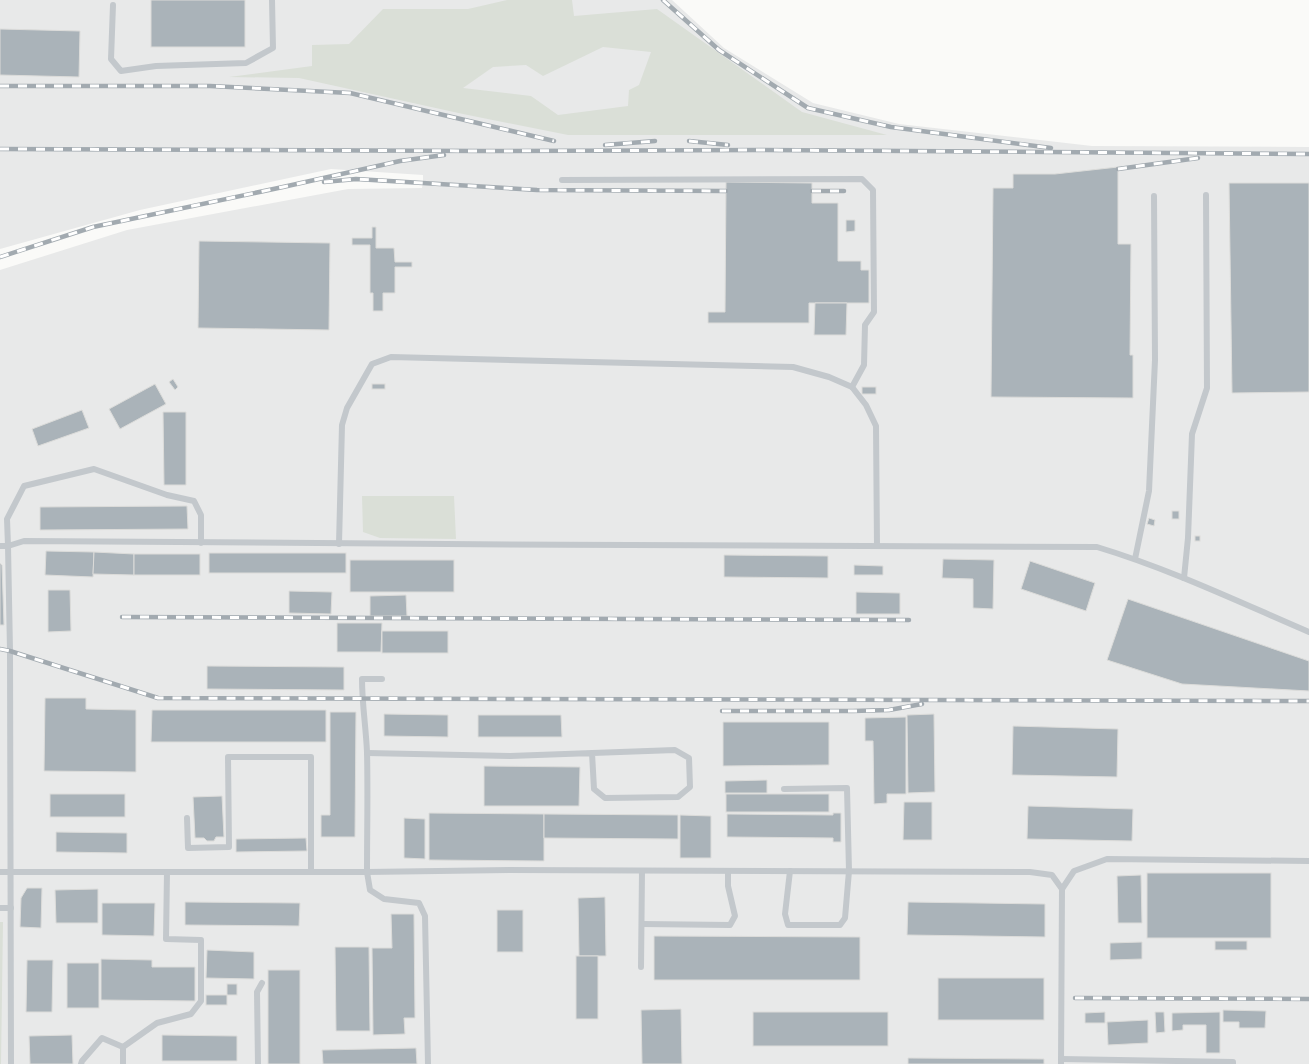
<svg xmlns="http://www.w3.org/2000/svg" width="1309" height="1064" font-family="'Alegreya Sans',sans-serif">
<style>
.built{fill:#e8e9e9}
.green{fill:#dadfd7;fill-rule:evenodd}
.building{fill:#aab3b9;stroke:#dcdcda}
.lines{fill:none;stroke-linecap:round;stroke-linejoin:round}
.lane{stroke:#c3c8cc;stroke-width:6}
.rail-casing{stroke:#a2aab0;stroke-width:4.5}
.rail{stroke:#fff;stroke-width:3;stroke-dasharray:9;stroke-linecap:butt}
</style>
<rect width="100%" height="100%" fill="#fafaf8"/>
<path class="built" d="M0,0H672L724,48L813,103L899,124L1092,146L1309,147V1064H0V270L127,230L348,189L422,188L423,182V175L331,169L140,210L0,249Z"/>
<g class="green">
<path d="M507,0H572L574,16L657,9L802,112L887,135H568L463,114L299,78L229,77L312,66V45L349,44L383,9H468ZM603,47L651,52L639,85L629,90L628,106L558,115L531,96L463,88L493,67L526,65L543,76Z"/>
<path d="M362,496H454L456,539L380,538L363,532Z"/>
<path d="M0,922H3L1,1064H0Z"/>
</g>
<g class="building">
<rect x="151" y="0" width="94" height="47"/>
<path d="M0,29L80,31L79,77L0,75Z"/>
<path d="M1118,167V244H1131L1130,355H1133V398L991,397L993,188H1013V174H1055Z"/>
<path d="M726,182L812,183V203H838V261H861V270H869V303H809V323H708V312H725Z"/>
<path d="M1229,183H1309V392L1232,393Z"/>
<path d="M846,220H855V231L846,232Z"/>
<path d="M372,227H376V248H394L395,262H412V267H395V293H383V311H373V293H370V245H352V238H372Z"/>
<path d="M199,241L330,243L329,330L198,328Z"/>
<path d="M815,303H847L846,335H814Z"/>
<path d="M173,379L178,387L175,390L169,382Z"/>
<path d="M155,384L166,404L120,429L109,409Z"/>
<rect x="372" y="384" width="13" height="5"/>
<rect x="862" y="387" width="14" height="7"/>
<path d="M82,410L89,428L38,446L32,429Z"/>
<path d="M163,412H186V485H164Z"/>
<path d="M187,506L188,529L40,530V507Z"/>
<rect x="1172" y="511" width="7" height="8"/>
<path d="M1149,518L1155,520L1154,526L1147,524Z"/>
<rect x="1195" y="536" width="5" height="5"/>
<path d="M46,551L94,552L93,577L45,575Z"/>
<path d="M94,552L134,554V575L93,574Z"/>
<rect x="209" y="553" width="137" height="20"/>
<rect x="134" y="554" width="66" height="21"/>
<path d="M724,555L828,556V578L724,577Z"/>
<path d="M943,559L994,560L993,609L973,608V579L942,578Z"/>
<rect x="350" y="560" width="104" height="32"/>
<path d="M1030,561L1095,583L1086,611L1021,589Z"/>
<path d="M0,563L2,565L4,625H0Z"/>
<path d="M854,565L883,566V575H854Z"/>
<path d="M48,590H70L71,631L48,632Z"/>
<path d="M289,591L332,592L331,614L289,613Z"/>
<path d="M856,592L900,593V614H856Z"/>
<path d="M406,595L407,616H370V596Z"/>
<path d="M1128,599L1309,661V691L1182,684L1107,660Z"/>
<path d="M337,623H382L381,652H337Z"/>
<rect x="382" y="631" width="66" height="22"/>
<path d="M207,666L344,667V690L207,689Z"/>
<path d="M45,698H86V709L136,710V772L44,771Z"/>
<path d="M152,710H326V742H151Z"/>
<path d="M330,712H356L355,837H321V815H330Z"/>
<path d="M384,714L448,715V737L384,736Z"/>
<path d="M934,714L935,792L908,793L907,715Z"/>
<path d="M478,715H561L562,737H478Z"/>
<path d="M906,717V794H887V803L874,804L873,741H865V718Z"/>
<path d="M723,722H829V765L723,766Z"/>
<path d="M1013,726L1118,729L1117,777L1012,775Z"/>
<path d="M484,766L580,767L579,806H484Z"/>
<path d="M767,780V793H725V781Z"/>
<rect x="50" y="794" width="75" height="23"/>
<rect x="726" y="794" width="103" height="18"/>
<path d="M222,796L224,837H216L214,841H207L204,838H195L193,797Z"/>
<path d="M904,802H932V840H903Z"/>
<path d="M1028,806L1133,809L1132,841L1027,839Z"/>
<path d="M429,813L544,814V861L429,860Z"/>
<path d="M833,813H841V842H833V838L727,837V814L833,815Z"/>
<path d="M544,814L678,815V839L544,838Z"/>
<path d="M680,815L711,816V858H680Z"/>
<path d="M404,818L425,819V859L404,858Z"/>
<path d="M56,832L127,833V853L56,852Z"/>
<path d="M306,838L307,851L236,852V839Z"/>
<rect x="1147" y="873" width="124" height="65"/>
<path d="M1141,875L1142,923H1118L1117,876Z"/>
<path d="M27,888H42L41,928L20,927L21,898Z"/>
<path d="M98,889V923H56L55,890Z"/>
<path d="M605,897L606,956H579L578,898Z"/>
<path d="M185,902L300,903L299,926L185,925Z"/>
<path d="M908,902L1045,904V937L907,935Z"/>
<path d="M102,903H155L154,936L102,935Z"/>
<rect x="497" y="910" width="26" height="42"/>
<path d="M391,914H414L415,1018H404L405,1034L373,1035L372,948H392Z"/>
<path d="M654,936L860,937V980H654Z"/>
<rect x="1215" y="941" width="32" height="9"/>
<path d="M1142,942V959L1110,960V943Z"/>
<path d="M335,947H369L370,1031H336Z"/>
<path d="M207,950L254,952V979L206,978Z"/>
<rect x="576" y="956" width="22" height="63"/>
<path d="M101,959L152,960V967H195V1001L101,1000Z"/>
<path d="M27,960H53L52,1012H26Z"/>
<rect x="67" y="963" width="32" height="45"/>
<rect x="268" y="970" width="32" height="94"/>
<rect x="938" y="978" width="106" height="42"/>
<rect x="227" y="984" width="10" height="11"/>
<rect x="206" y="995" width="21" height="10"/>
<path d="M681,1009L682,1064H642L641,1010Z"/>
<path d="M1223,1010L1266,1011L1265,1028H1239V1022H1223Z"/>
<rect x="753" y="1012" width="135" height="34"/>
<path d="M1105,1012V1023H1085V1013Z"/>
<path d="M1155,1012H1164L1165,1032L1156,1033Z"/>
<path d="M1220,1012V1053H1206V1025H1183V1030L1172,1031V1013Z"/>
<path d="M1148,1020V1043L1108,1045L1107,1022Z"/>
<path d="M72,1035L73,1064H30L29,1036Z"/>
<path d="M162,1035L237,1036V1061H162Z"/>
<path d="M416,1048L417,1064H323L322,1050Z"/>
<path d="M908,1058L1044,1059V1064H908Z"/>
</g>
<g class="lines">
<g class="lane">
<path d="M113,5L111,59L121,71L156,66L246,63L273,48L272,0"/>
<path d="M562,180L862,179L873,190L874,312L865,325L864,365L852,387"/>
<path d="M201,543V515L194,501L167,495L94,469L24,486L7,519L8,546L24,541C382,545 739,545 1097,547C1170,569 1239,602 1309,632"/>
<path d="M339,544L342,425L347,408L372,364L391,357L793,367L829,377L852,387L866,405L876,426L877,546"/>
<path d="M0,546H8L10,651L11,1064"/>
<path d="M1135,559L1149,491L1155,360L1154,196"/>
<path d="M1184,578L1188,538L1192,434L1207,388L1206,195"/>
<path d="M382,679H362C362,704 366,728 367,752C368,792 367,832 367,872L370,890L384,899L419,903L425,916L428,1064"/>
<path d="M367,753L510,756L675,750L689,758L690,787L678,797L605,798L594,789L592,753"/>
<path d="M784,789L847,788L849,871L845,918L840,925H788L785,914L790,871"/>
<path d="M187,818L188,848L229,847L228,757H311V871"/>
<path d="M0,872H367L509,870L1030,872L1052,875L1062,889"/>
<path d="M0,908H11"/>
<path d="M642,924L730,925L735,916L728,886V871"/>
<path d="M641,967L642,871"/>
<path d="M123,1047L157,1023L191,1014L201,1001V940L166,939L167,872"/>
<path d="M1061,1059L1233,1062V1064"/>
<path d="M81,1064L82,1061L102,1038L123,1047V1064"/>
<path d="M258,1064L257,992L262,983"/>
<path d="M1061,1064L1062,889L1074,871L1107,859L1309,861"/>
</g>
<defs>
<g id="rail">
<path d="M663,0L719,50L808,108L891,127L1051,148"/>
<path d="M0,86H210L350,93L554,141"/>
<path d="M689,141L728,145"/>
<path d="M605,145L655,141"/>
<path d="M0,149L482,151L763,150L1309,154"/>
<path d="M1118,169L1198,158"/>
<path d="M324,182L356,179L537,190L726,191"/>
<path d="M812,191H844"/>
<path d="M0,257L93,227L283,187L400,161L444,155"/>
<path d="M122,617L909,620"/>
<path d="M0,649L10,651L158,698L1309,701"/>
<path d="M722,711H853L889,710L922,704"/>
<path d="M1075,998L1309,999"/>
</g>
</defs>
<use href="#rail" class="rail-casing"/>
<use href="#rail" class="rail"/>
</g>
</svg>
